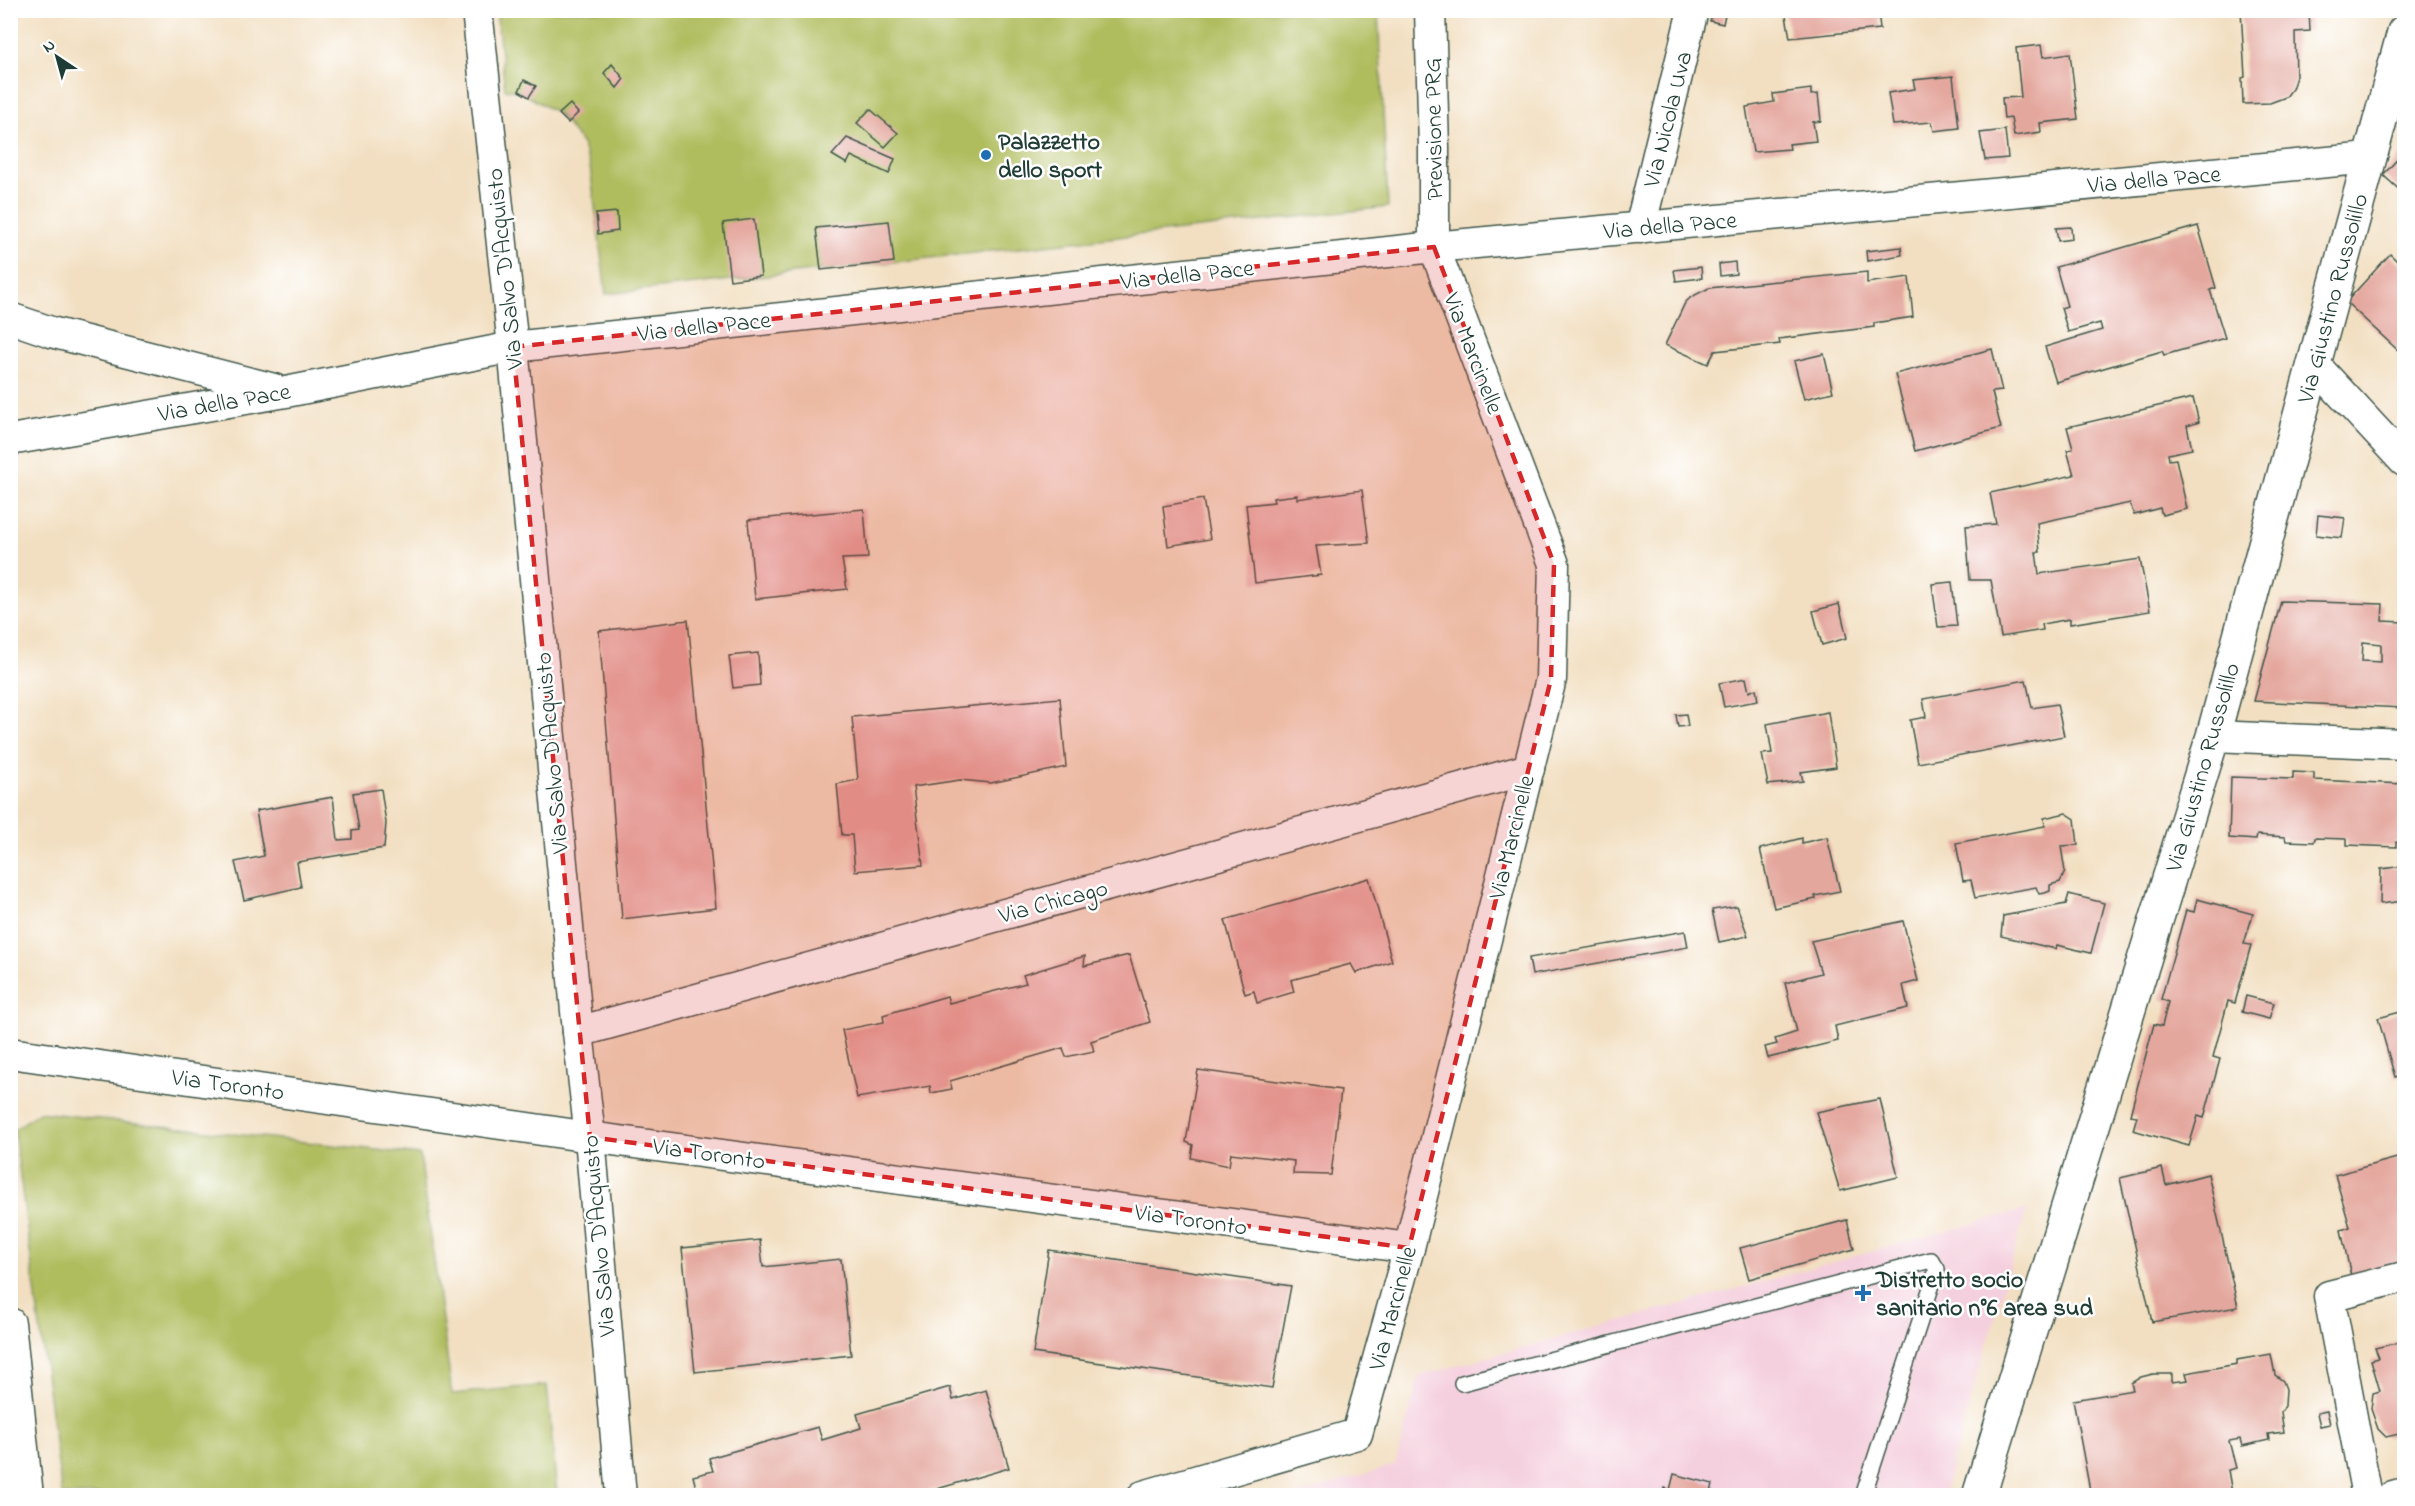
<svg xmlns="http://www.w3.org/2000/svg" width="2415" height="1506" font-family="'Indie Flower',sans-serif">
<style>
.built{fill:#f4cfdd}
.green{fill:#b0bd5f;stroke:#687d4a;stroke-width:1.5}
.building{fill:#e4a79e;fill-rule:evenodd}
.lines{fill:none;stroke-linecap:round;stroke-linejoin:round}
.service-casing{stroke:#3f5549;stroke-width:18}
.minor-casing{stroke:#3f5549;stroke-width:33}
.tertiary-casing{stroke:#3f5549;stroke-width:36}
.service{stroke:#fff;stroke-width:15}
.minor{stroke:#fff;stroke-width:30}
.tertiary{stroke:#fff;stroke-width:33}
.marked{fill:#d62828;fill-opacity:0.2;stroke:#d62828;stroke-width:4.5;stroke-dasharray:12 8;stroke-linejoin:round}
.poi-dot{fill:#1f6fb2;stroke:#fff;stroke-width:2}
.labels{text-anchor:middle;stroke-width:5;stroke-linejoin:round;paint-order:stroke}
.street-label{font-size:24px;fill:#1f3d34;stroke:#fff}
.poi-label{font-size:24px;font-weight:bold;fill:#1f3d34;stroke:#fff;text-anchor:start}
</style>
<rect width="100%" height="100%" fill="#fff"/>
<filter id="ink" filterUnits="userSpaceOnUse"><feTurbulence type="fractalNoise" baseFrequency=".0167" numOctaves="2"/><feDisplacementMap in="SourceGraphic" scale="12" xChannelSelector="R" yChannelSelector="G"/><feConvolveMatrix kernelMatrix="1 2 1 2 8 2 1 2 1" color-interpolation-filters="sRGB"/></filter>
<filter id="wash" filterUnits="userSpaceOnUse"><feTurbulence type="fractalNoise" baseFrequency=".008" numOctaves="4" result="noise"/><feDisplacementMap in="SourceGraphic" scale="24" xChannelSelector="R" yChannelSelector="G"/><feGaussianBlur stdDeviation="1.35" result="paint"/><feColorMatrix in="noise" values="0 0 0 0 0 0 0 0 0 0 0 0 0 0 0 0 0 1.4 0 .05"/><feComposite in="paint" operator="in"/></filter>
<g filter="url(#wash)">
<rect width="100%" height="100%" fill="#f2dfc1"/>
<path class="built" d="M2027,1209L1943,1495L1294,1496L1395,1465L1419,1376Z"/>
<g class="green">
<path d="M496,11H1378L1388,207L606,294L590,166L582,144L559,114L519,91L505,89Z"/>
<path d="M39,1112L420,1155L452,1394L547,1385L557,1495H62L14,1130Z"/>
</g>
<g id="blocks">
<g class="building">
<path d="M1713,10H1726L1723,24L1710,21Z"/>
<path d="M1785,10H1878L1880,29L1790,38Z"/>
<path d="M2167,10H2196V12L2167,14Z"/>
<path d="M2241,10H2309L2310,31L2295,32L2296,77L2292,89L2286,97L2270,103L2243,104L2242,78L2245,77Z"/>
<path d="M2041,45L2043,57L2070,53L2078,119L2040,123L2041,132L2014,136L2011,118L2004,119L2002,98L2021,97L2016,48Z"/>
<path d="M612,64L624,79L617,88L604,73Z"/>
<path d="M1953,76L1959,128L1934,131L1932,122L1893,125L1888,93L1915,89L1913,80Z"/>
<path d="M524,80L536,86L529,97L519,91Z"/>
<path d="M1811,89V95L1818,94L1821,121L1813,122L1816,141L1789,144L1790,149L1753,152L1746,107L1774,102L1773,94Z"/>
<path d="M570,104L578,113L568,123L559,114Z"/>
<path d="M870,109L898,133L885,147L857,123Z"/>
<path d="M2005,130L2008,158L1985,160L1980,133Z"/>
<path d="M847,138L895,159L889,174L851,156L847,164L832,155Z"/>
<path d="M2404,152V194L2383,175Z"/>
<path d="M617,212L618,231L598,234L596,214Z"/>
<path d="M754,219L761,276L730,280L723,223Z"/>
<path d="M889,221L894,262L821,270L816,228Z"/>
<path d="M2198,226L2216,288L2210,290L2225,338L2164,355L2162,351L2056,382L2045,347L2102,330L2100,323L2068,332L2061,308L2067,306L2056,267Z"/>
<path d="M2071,227L2072,239L2058,241L2056,228Z"/>
<path d="M1901,247L1902,255L1867,261L1866,251Z"/>
<path d="M2390,254L2404,268V356L2346,302Z"/>
<path d="M1735,262L1736,274L1720,276L1719,264Z"/>
<path d="M1701,267L1702,278L1676,281L1674,270Z"/>
<path d="M1867,272V283L1909,277L1913,317L1874,323V327L1779,339L1780,344L1715,351L1708,364L1665,345L1685,303L1691,297L1709,288Z"/>
<path d="M1992,349L2002,391L1992,392L2001,428L1915,451L1895,374Z"/>
<path d="M1824,354L1833,392L1804,399L1794,361Z"/>
<path d="M2193,398L2199,422L2187,426L2192,449L2168,454L2169,460L2176,459L2187,509L2162,515L2160,508L2134,515L2130,503L2037,523L2040,552H2036L2039,574L2140,559L2150,611L2070,624V619L2042,624L2043,630L2001,637L1991,580H1970L1966,526L1996,524L1990,493L2074,475L2067,450L2073,449L2067,427Z"/>
<path d="M1362,490L1369,543L1316,546L1321,575L1255,583L1246,505L1274,502L1273,498L1297,495V499Z"/>
<path d="M1203,499L1210,539L1168,546L1163,506Z"/>
<path d="M864,509L868,558L842,559L847,589L755,599L748,520Z"/>
<path d="M2318,515L2345,518L2342,538L2316,535Z"/>
<path d="M1952,582L1957,626L1938,627L1932,584Z"/>
<path d="M2281,601L2383,604L2382,621L2404,622V708L2254,701ZM2363,642L2381,644V662L2362,661Z"/>
<path d="M1839,604L1847,638L1822,645L1813,611Z"/>
<path d="M688,620L716,908L622,919L599,631Z"/>
<path d="M758,653L760,685L733,688L729,656Z"/>
<path d="M1746,678L1749,692L1756,689L1758,701L1724,707L1719,683Z"/>
<path d="M2026,680L2032,708L2057,704L2064,736L1918,763L1910,720L1926,717L1923,699Z"/>
<path d="M1060,698L1066,767L991,783L960,780L913,787L923,865L855,871L852,835H842L837,784L858,780L852,717Z"/>
<path d="M1828,712L1836,767L1801,772L1803,781L1768,785L1762,754L1772,753L1767,724Z"/>
<path d="M1686,714L1688,726L1678,727L1676,715Z"/>
<path d="M2293,772L2314,773V780L2404,784V843L2396,842V847L2347,845V839L2315,838L2314,842L2286,841L2285,837L2257,835L2256,840L2229,838L2231,777L2293,779Z"/>
<path d="M381,789L386,823L384,848L297,862L301,887L244,900L235,862L264,856L256,811L333,797L338,840L352,839V831L359,830L353,793Z"/>
<path d="M2066,813L2075,819L2078,845L2061,846L2065,872L2060,882L2050,885V891L2045,893L2039,894L2036,887L1975,898L1971,880L1963,881L1956,843L2045,826L2044,818Z"/>
<path d="M1827,837L1840,891L1815,896L1816,899L1774,908L1760,849L1802,838V843Z"/>
<path d="M2404,866V901L2380,904L2381,869Z"/>
<path d="M1369,878L1392,961L1356,973L1351,964L1291,980L1294,992L1257,1003L1254,991L1245,994L1225,920Z"/>
<path d="M2069,894L2104,903L2091,953L2057,945L2056,949L2001,936L2003,916L2066,904Z"/>
<path d="M2197,899L2253,914L2244,944L2251,945L2235,1003L2228,1001L2213,1057L2220,1059L2204,1118L2198,1116L2189,1146L2133,1130L2137,1116L2130,1115L2154,1024L2162,1026L2168,1002L2161,999L2186,910L2194,912Z"/>
<path d="M1737,906L1748,936L1719,942L1712,910Z"/>
<path d="M1903,921L1918,981L1903,985L1908,1008L1835,1026L1838,1041L1768,1058L1765,1047L1777,1044L1775,1039L1797,1032L1785,983L1821,973L1811,941Z"/>
<path d="M1685,931L1688,947L1532,975L1529,958Z"/>
<path d="M1129,955L1150,1022L1091,1041L1094,1051L1066,1057L1063,1048L950,1081L952,1089L931,1093L930,1086L857,1098L842,1030L884,1022L883,1015L947,996L949,1003L1026,983L1023,975L1085,956L1084,966Z"/>
<path d="M2246,996L2274,1003L2269,1019L2242,1012Z"/>
<path d="M2404,1011V1074L2395,1077L2378,1018Z"/>
<path d="M1198,1070L1341,1090L1331,1175L1293,1174L1294,1161L1231,1153L1229,1166L1191,1158L1193,1145L1186,1142Z"/>
<path d="M1880,1099L1898,1177L1840,1191L1816,1112Z"/>
<path d="M2404,1156V1261L2351,1276L2341,1230L2350,1227L2335,1175Z"/>
<path d="M2162,1168L2166,1185L2208,1174L2238,1307L2152,1322L2120,1178Z"/>
<path d="M1847,1220L1854,1249L1749,1279L1740,1248Z"/>
<path d="M760,1240L763,1267L841,1259L851,1355L695,1372L682,1248Z"/>
<path d="M1049,1250L1291,1286L1272,1388L1033,1353Z"/>
<path d="M2404,1341V1433L2386,1437L2378,1429L2371,1409L2373,1393L2380,1391L2371,1360L2379,1358L2375,1348Z"/>
<path d="M2271,1354L2275,1375L2283,1381L2286,1389L2285,1406L2281,1413L2284,1432L2268,1434L2269,1440L2242,1446L2240,1439L2229,1441L2236,1468L2228,1470L2232,1493L2237,1492L2238,1496H2091L2073,1400L2133,1390L2131,1383L2141,1377L2153,1374H2172V1382L2188,1380L2186,1373L2237,1364V1360Z"/>
<path d="M950,1387L953,1400L986,1390L1009,1468L913,1496H698L693,1476L713,1471L709,1458L818,1427L822,1440L861,1428L857,1414Z"/>
<path d="M2327,1411L2330,1424L2320,1426L2317,1413Z"/>
<path d="M1674,1474L1713,1484L1710,1496H1663L1665,1488L1670,1490Z"/>
</g>
</g>
</g>
<g filter="url(#ink)">
<use href="#blocks" fill-opacity="0" stroke="#3f5549" stroke-width="1.5"/>
<g class="lines">
<defs>
<path id="service" d="M1462,1383L1931,1260L1937,1269L1863,1496"/>
<g id="minor">
<path d="M477,10L513,347L578,1032L590,1137L621,1496"/>
<path d="M1640,228L1693,10"/>
<path d="M10,318L51,332L274,389"/>
<path d="M2314,364L2404,461"/>
<path d="M10,440L286,392L513,347L1434,247L2370,158"/>
<path d="M2213,736L2404,744"/>
<path d="M578,1032L1529,769"/>
<path d="M10,1053L590,1137L1409,1248"/>
<path d="M10,1323L28,1496"/>
<path d="M1143,1496L1357,1434L1409,1248L1551,679L1554,564L1434,247V148L1430,10"/>
<path d="M2367,1496L2329,1296L2404,1277"/>
<path d="M2393,1496L2404,1493"/>
</g>
<path id="tertiary" d="M1979,1496L2213,736L2404,32"/>
</defs>
<use href="#service" class="service-casing"/>
<use href="#minor" class="minor-casing"/>
<use href="#tertiary" class="tertiary-casing"/>
<use href="#service" class="service"/>
<use href="#minor" class="minor"/>
<use href="#tertiary" class="tertiary"/>
</g>
</g>
<path class="marked" d="M1434,247L1554,564L1551,679L1409,1248L590,1137L513,347Z"/>
<g class="poi-dot">
<circle cx="986" cy="155" r="6"/>
<path d="M1860 1284h6v6h6v6h-6v6h-6v-6h-6v-6h6z"/>
</g>
<g class="labels">
<g class="street-label">
<text transform="translate(1667 119) rotate(-76)" y="8">Via Nicola Uva</text>
<text transform="translate(1433 129) rotate(-91)" y="8">Previsione PRG</text>
<text transform="translate(2154 179) rotate(-5)" y="8">Via della Pace</text>
<text transform="translate(1670 225) rotate(-5)" y="8">Via della Pace</text>
<text transform="translate(504 269) rotate(-96)" y="8">Via Salvo D'Acquisto</text>
<text transform="translate(1187 274) rotate(-6)" y="8">Via della Pace</text>
<text transform="translate(2332 298) rotate(-75)" y="8">Via Giustino Russolillo</text>
<text transform="translate(704 326) rotate(-6)" y="8">Via della Pace</text>
<text transform="translate(1474 353) rotate(69)" y="8">Via Marcinelle</text>
<text transform="translate(224 402) rotate(-10)" y="8">Via della Pace</text>
<text transform="translate(551 753) rotate(-95)" y="8">Via Salvo D'Acquisto</text>
<text transform="translate(2202 767) rotate(-74)" y="8">Via Giustino Russolillo</text>
<text transform="translate(1511 837) rotate(-76)" y="8">Via Marcinelle</text>
<text transform="translate(1053 901) rotate(-15)" y="8">Via Chicago</text>
<text transform="translate(228 1084) rotate(8)" y="8">Via Toronto</text>
<text transform="translate(709 1153) rotate(8)" y="8">Via Toronto</text>
<text transform="translate(1191 1219) rotate(8)" y="8">Via Toronto</text>
<text transform="translate(598 1236) rotate(-95)" y="8">Via Salvo D'Acquisto</text>
<text transform="translate(1392 1308) rotate(-75)" y="8">Via Marcinelle</text>
</g>
<g class="poi-label">
<text x="998" y="149">Palazzetto<tspan x="998" dy="28">dello sport</tspan></text>
<text x="1876" y="1287">Distretto socio<tspan x="1876" dy="28">sanitario n°6 area sud</tspan></text>
</g>
</g>
<rect width="2415" height="1506" fill="none" stroke="#fff" stroke-width="36"/>
<g transform="translate(57 57) rotate(324)" stroke="#ffffff" stroke-width="4.5" paint-order="stroke">
<path d="M0-4.5L10 22L0 15L-10 22Z" fill="#1f3d34"/>
<text y="-9" font-size="16" font-weight="bold" text-anchor="middle" fill="#1f3d34">N</text>
</g>
</svg>
